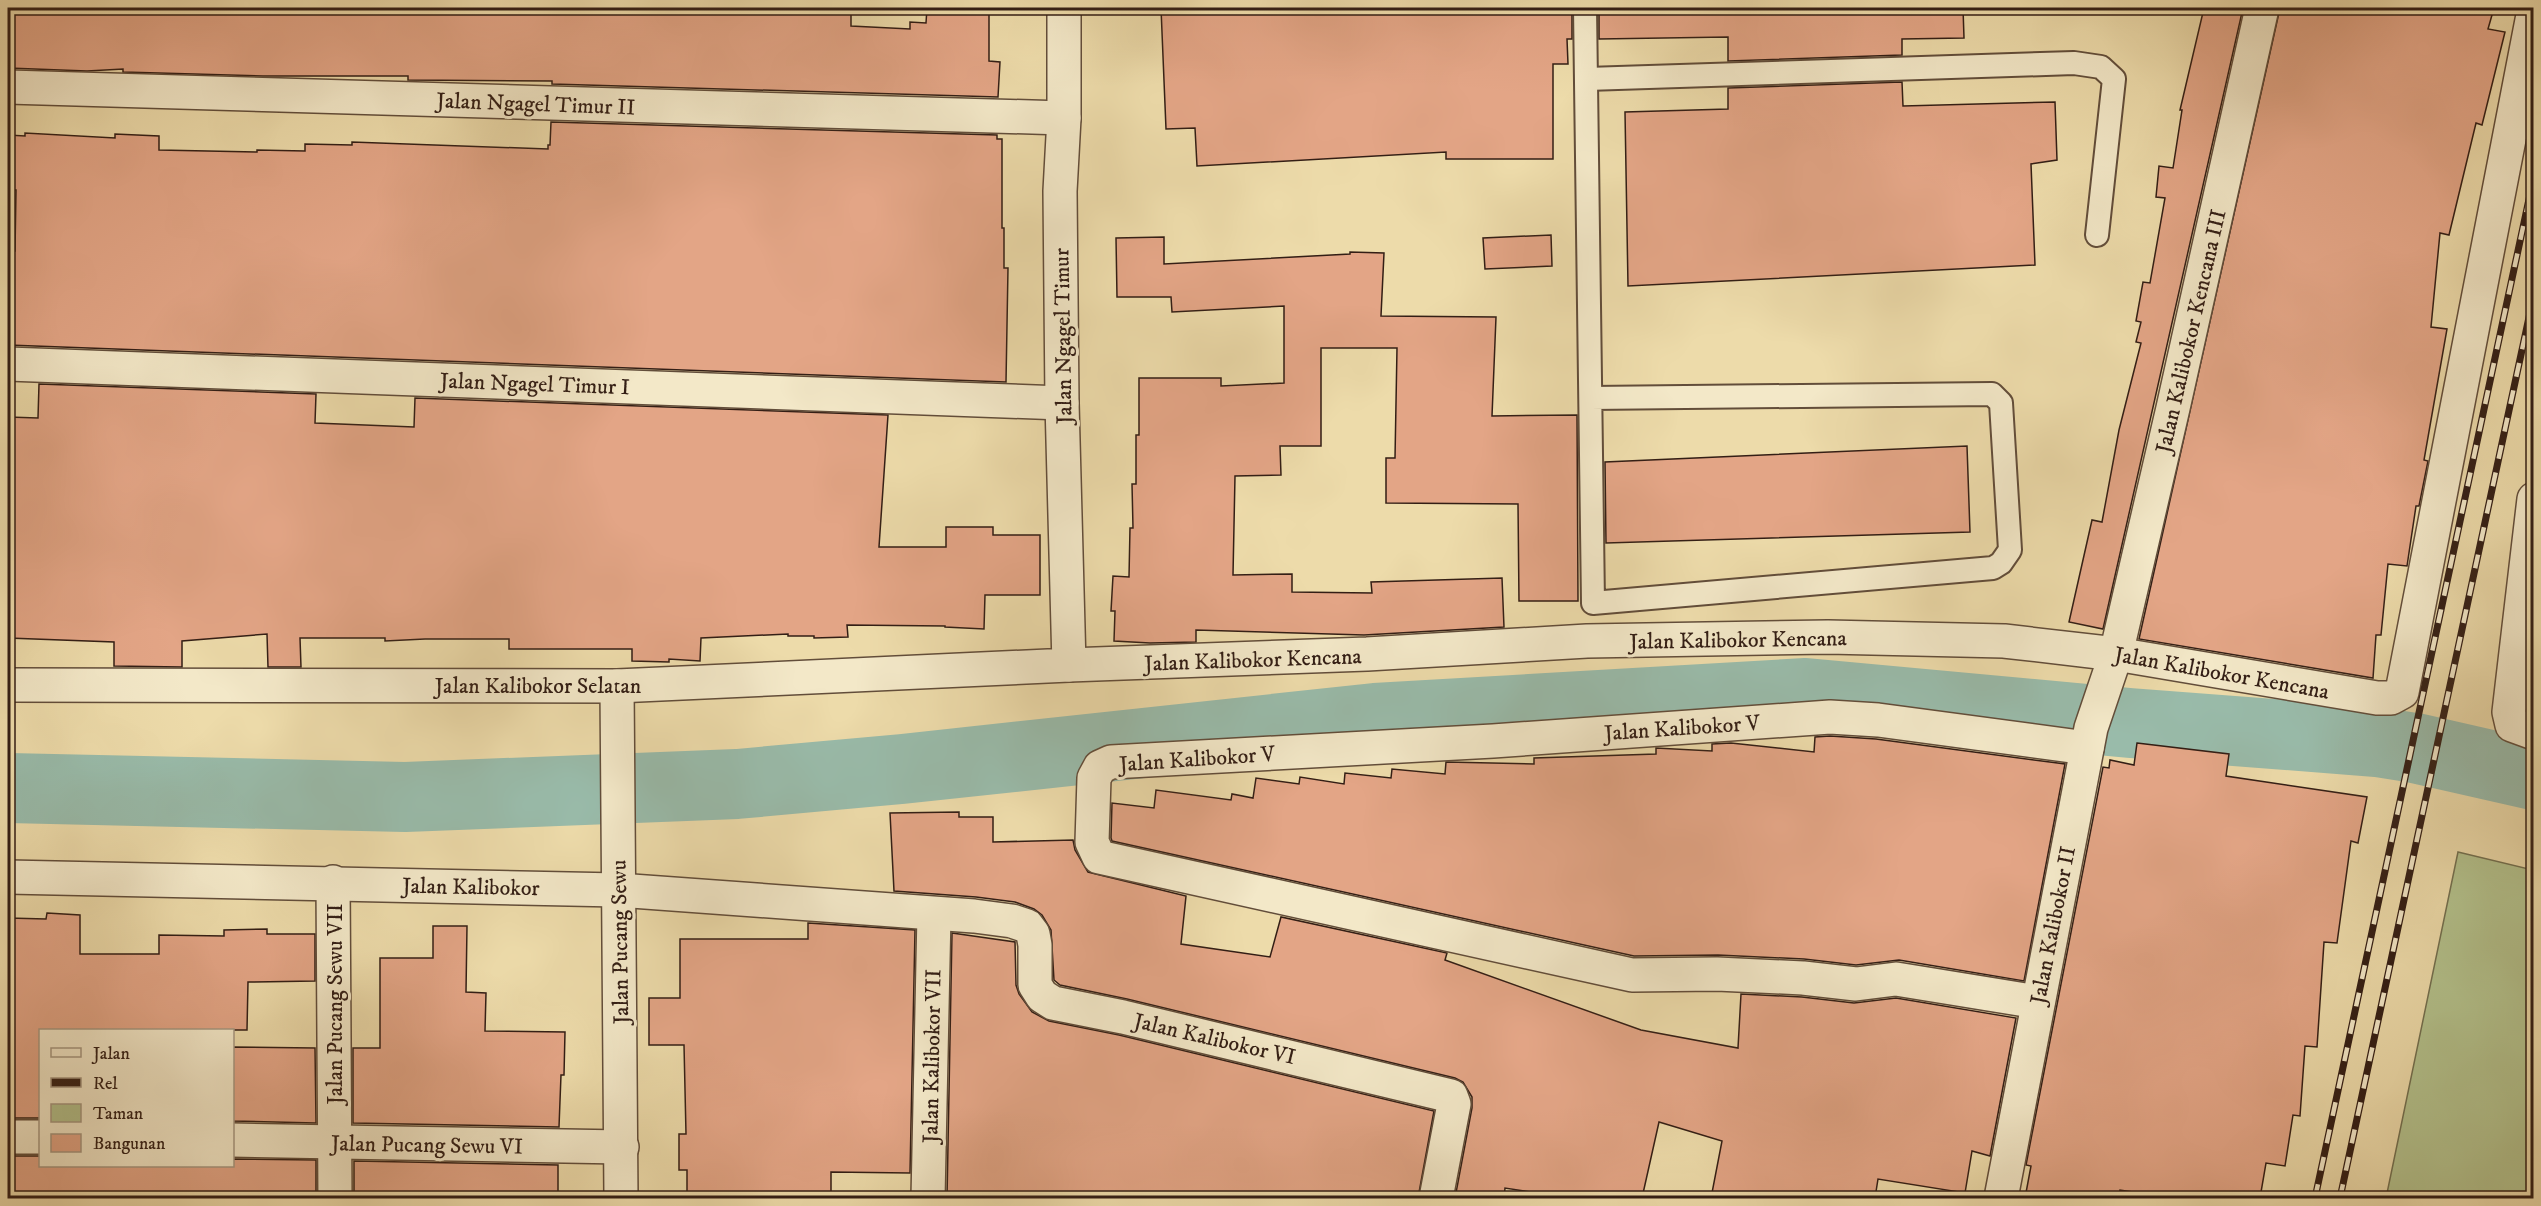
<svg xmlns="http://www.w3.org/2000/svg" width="2541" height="1206" font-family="'IM FELL DW Pica',serif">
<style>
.green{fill:#b3c18c;stroke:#737050;stroke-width:1.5}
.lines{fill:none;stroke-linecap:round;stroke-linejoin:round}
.river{stroke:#9ba;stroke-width:70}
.building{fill:#e3a586;stroke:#331e15;stroke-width:1.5}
.service-casing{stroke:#624d3a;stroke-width:26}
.minor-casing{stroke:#624d3a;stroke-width:36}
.tertiary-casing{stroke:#624d3a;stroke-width:36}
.service{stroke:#f3e8c8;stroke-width:22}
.minor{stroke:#f3e8c8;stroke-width:33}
.tertiary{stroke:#f3e8c8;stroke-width:33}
.rail-casing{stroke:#331e15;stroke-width:7}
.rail{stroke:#f3e8c8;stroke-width:4.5;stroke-dasharray:14;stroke-linecap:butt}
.labels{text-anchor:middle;stroke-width:6;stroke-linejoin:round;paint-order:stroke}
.street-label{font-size:22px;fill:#331e15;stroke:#f3e8c8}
</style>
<rect width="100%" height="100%" fill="#eddbaa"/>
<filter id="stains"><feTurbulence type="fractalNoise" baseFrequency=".00333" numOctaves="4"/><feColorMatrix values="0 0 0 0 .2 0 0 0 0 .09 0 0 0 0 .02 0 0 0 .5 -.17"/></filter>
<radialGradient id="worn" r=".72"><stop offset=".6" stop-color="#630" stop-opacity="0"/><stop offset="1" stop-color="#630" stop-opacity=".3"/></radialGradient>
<path class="green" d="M2458,852L2533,870V1198H2386Z"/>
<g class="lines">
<path class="river" d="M8,788L405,797L737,784L902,769L1375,718L1806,693L2130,723L2377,742L2415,748L2534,775"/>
</g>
<g class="building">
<path d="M8,8H851V26L910,29V22L926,23L927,8H989V61L1000,62L998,97L552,84V81L408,80V76H263L123,72V69L87,71L8,68Z"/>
<path d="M1161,8H1572V39H1567L1568,64H1553V159H1446V152L1197,166L1195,128L1166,129Z"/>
<path d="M1599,8H1963L1964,38L1902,39V55L1728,61V37L1599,39Z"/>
<path d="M2204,8H2243L2103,629L2069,622L2092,520L2102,522L2119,430L2141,343L2136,342L2141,322L2136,321L2143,282L2150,283L2165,198L2156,197L2159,166L2173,168L2182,110H2180Z"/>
<path d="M2280,8H2494L2488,29L2505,32L2482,125L2476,123L2449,235L2440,233L2431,327L2447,329L2424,460L2428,461L2419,506H2416L2407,566L2388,564L2381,635H2376L2373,678L2139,639Z"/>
<path d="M1902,82L1903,106L2055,102L2057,160L2031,164L2035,265L1628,286L1625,112L1728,109V88Z"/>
<path d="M551,122L997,135V139H1002V228H1004V268H1008L1006,382L8,345V251H15L16,190H8V135L25,136V133L115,138V134L159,136V150L257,152V150L305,151V144L352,145V142L548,149V145H550Z"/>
<path d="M1551,235L1552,266L1485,269L1483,238Z"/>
<path d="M1164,237V264L1350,254V252L1384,253L1381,316L1496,317L1492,416L1577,415L1578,601H1519L1518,504L1386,503V458H1395L1397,348H1321V446H1280L1281,475L1235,476L1233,575L1292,574V592L1372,593L1371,582L1502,578L1504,627L1364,635L1196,630V642L1150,643L1114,641L1115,611H1111L1113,576L1129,577L1130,528H1133L1132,484H1136V435H1139V378H1221V386L1284,383V306L1172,312L1171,297H1117L1116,238Z"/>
<path d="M39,384L316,394L315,423L414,427L415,398L888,415L879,547H946V527H993V535H1040V595H985L984,629L945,627V626L847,625L848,637L814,638V636H788V634L701,638L700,661L669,659V662L632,661V649H509V639H425L385,641V638H300L301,667H268L267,634L182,641V667L114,666V642L8,638V417L38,418Z"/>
<path d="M1967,446L1970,532L1606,543L1605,462Z"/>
<path d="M1830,736L1876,739L2065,764L2024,981L1899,960L1856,965L1804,959L1718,955L1634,956L1112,841L1111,838L1112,803L1154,808L1156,790L1231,800L1232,794L1253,798L1256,778L1299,784L1300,777L1344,784L1345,773L1391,778L1392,769L1445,774L1446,762L1534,764V758L1656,754V748L1712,751V744L1731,743L1814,752L1815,737Z"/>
<path d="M2137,743L2229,754L2226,776L2367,797L2358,843L2351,841L2337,943L2324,942L2317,1047L2305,1046L2300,1116L2293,1115L2285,1166L2266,1163L2260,1198H2175L2120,1190L2119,1198H2025L2031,1166L2026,1165L2103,767L2109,768L2110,760L2134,765Z"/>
<path d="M959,812V817H993V842L1073,840L1075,850L1088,872L1186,896L1181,944L1270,957L1281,917L1447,953L1445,960L1641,1030L1738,1048L1741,994L1802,997L1854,1003L1896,998L2016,1018L1990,1156L1972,1151L1965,1193L1878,1179L1875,1198H1711L1722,1141L1659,1122L1642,1198H1570L1505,1188L1504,1198H1455L1472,1108V1097L1463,1082L1455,1078L1127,999L1060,985L1054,980L1051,930L1042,915L1034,909L1015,902L976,897L894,891L890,813Z"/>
<path d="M47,913L80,915V954H159V935L224,936V930L267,929V934H315V981L248,982L247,1030H40V1118H8V918L46,919Z"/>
<path d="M808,923L915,930L910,1173L831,1172V1198H687V1170H679V1134H686L684,1045H649V998H680V939H808Z"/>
<path d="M433,926H467L466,992L486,993L485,1031L565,1032L564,1075H561L559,1127L353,1123V1048H380V958H433Z"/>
<path d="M952,933L1015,942L1016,985L1019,994L1032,1012L1049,1021L1119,1035L1434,1111L1418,1198H1277L1226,1194V1198H947Z"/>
<path d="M232,1047L315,1048L316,1123L232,1121Z"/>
<path d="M8,1156H40V1166H232V1159L316,1160V1198H8Z"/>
<path d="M354,1161L558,1165V1198H354Z"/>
</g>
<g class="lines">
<defs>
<g id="service">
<path d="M1585,8L1593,603L1993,568L2001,563L2010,550L2001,403L1992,394L1591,398"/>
<path d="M1587,79L2074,63L2101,67L2114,79L2097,235"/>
</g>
<g id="minor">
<path d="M8,87L1064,118"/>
<path d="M8,364L1062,403"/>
<path d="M2534,499L2509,712L2512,725L2534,733"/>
<path d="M1069,665L1367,654L1587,641L1828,637L2004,641L2116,654L2377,698H2391L2402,692L2534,10"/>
<path d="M333,882L335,1198"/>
<path d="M618,890L974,916L1012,921L1027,926L1033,934L1035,945V985L1042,996L1053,1003L1123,1017L1451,1096L1454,1104L1436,1198"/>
<path d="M2038,1002L1896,979L1856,984L1803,978L1717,974L1632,975L1099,857L1092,842L1094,778L1100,767L1111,762L1493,741L1830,717L1878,720L2087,748"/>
<path d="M8,1137H40"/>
<path d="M232,1140L622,1147"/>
<path d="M928,1198L934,914"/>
<path d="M2001,1198L2091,728L2116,654L2173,408L2262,8"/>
</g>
<g id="tertiary">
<path d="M8,685L617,686L1069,665L1062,403L1060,191L1064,118V8"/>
<path d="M617,686L621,1198"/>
<path d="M8,877L618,890"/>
</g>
</defs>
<use href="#service" class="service-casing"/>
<use href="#minor" class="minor-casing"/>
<use href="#tertiary" class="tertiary-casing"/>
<use href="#service" class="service"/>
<use href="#minor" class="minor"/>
<use href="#tertiary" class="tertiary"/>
<defs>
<g id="rail">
<path d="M2315,1198L2534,176"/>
<path d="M2340,1198L2534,294"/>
</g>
</defs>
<use href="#rail" class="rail-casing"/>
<use href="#rail" class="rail"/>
</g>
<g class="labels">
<g class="street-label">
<text transform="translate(536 103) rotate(2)" y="8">Jalan Ngagel Timur II</text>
<text transform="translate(2190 331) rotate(-77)" y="8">Jalan Kalibokor Kencana III</text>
<text transform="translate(1062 336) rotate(-91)" y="8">Jalan Ngagel Timur</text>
<text transform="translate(535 383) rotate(2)" y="8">Jalan Ngagel Timur I</text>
<text transform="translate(1738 639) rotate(-1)" y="8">Jalan Kalibokor Kencana</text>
<text transform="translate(1253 659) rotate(-2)" y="8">Jalan Kalibokor Kencana</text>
<text transform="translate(2222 672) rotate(10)" y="8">Jalan Kalibokor Kencana</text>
<text x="538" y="693">Jalan Kalibokor Selatan</text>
<text transform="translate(1682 727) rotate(-4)" y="8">Jalan Kalibokor V</text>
<text transform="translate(1197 758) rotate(-4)" y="8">Jalan Kalibokor V</text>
<text transform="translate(471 886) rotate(1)" y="8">Jalan Kalibokor</text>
<text transform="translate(2052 925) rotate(-79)" y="8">Jalan Kalibokor II</text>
<text transform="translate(619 942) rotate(-91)" y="8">Jalan Pucang Sewu</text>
<text transform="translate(334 1004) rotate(-90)" y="8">Jalan Pucang Sewu VII</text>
<text transform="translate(1215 1038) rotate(13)" y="8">Jalan Kalibokor VI</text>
<text transform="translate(931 1056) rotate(-89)" y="8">Jalan Kalibokor VII</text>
<text transform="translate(427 1144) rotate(1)" y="8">Jalan Pucang Sewu VI</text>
</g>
</g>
<rect width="2541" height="1206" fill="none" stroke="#eddbaa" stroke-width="30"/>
<rect x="9" y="9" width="2523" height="1188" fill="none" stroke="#331e15" stroke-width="3"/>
<rect x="15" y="15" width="2511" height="1176" fill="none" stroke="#331e15" stroke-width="1.5"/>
<rect x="39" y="1029" width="195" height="138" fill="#f3e8c8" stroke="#a69780" stroke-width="1.5"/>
<rect x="51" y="1048" width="30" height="9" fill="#f3e8c8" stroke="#a69780" stroke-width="1.5"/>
<text x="93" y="1059" font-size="18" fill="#331e15">Jalan</text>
<rect x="51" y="1078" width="30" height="9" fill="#331e15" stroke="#a69780" stroke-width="1.5"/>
<text x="93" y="1089" font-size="18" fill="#331e15">Rel</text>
<rect x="51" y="1104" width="30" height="18" fill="#b3c18c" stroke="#a69780" stroke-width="1.5"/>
<text x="93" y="1119" font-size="18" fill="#331e15">Taman</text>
<rect x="51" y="1134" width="30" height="18" fill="#e3a586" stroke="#a69780" stroke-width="1.5"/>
<text x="93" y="1149" font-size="18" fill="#331e15">Bangunan</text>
<rect width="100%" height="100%" filter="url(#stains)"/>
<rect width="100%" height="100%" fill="url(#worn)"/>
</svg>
